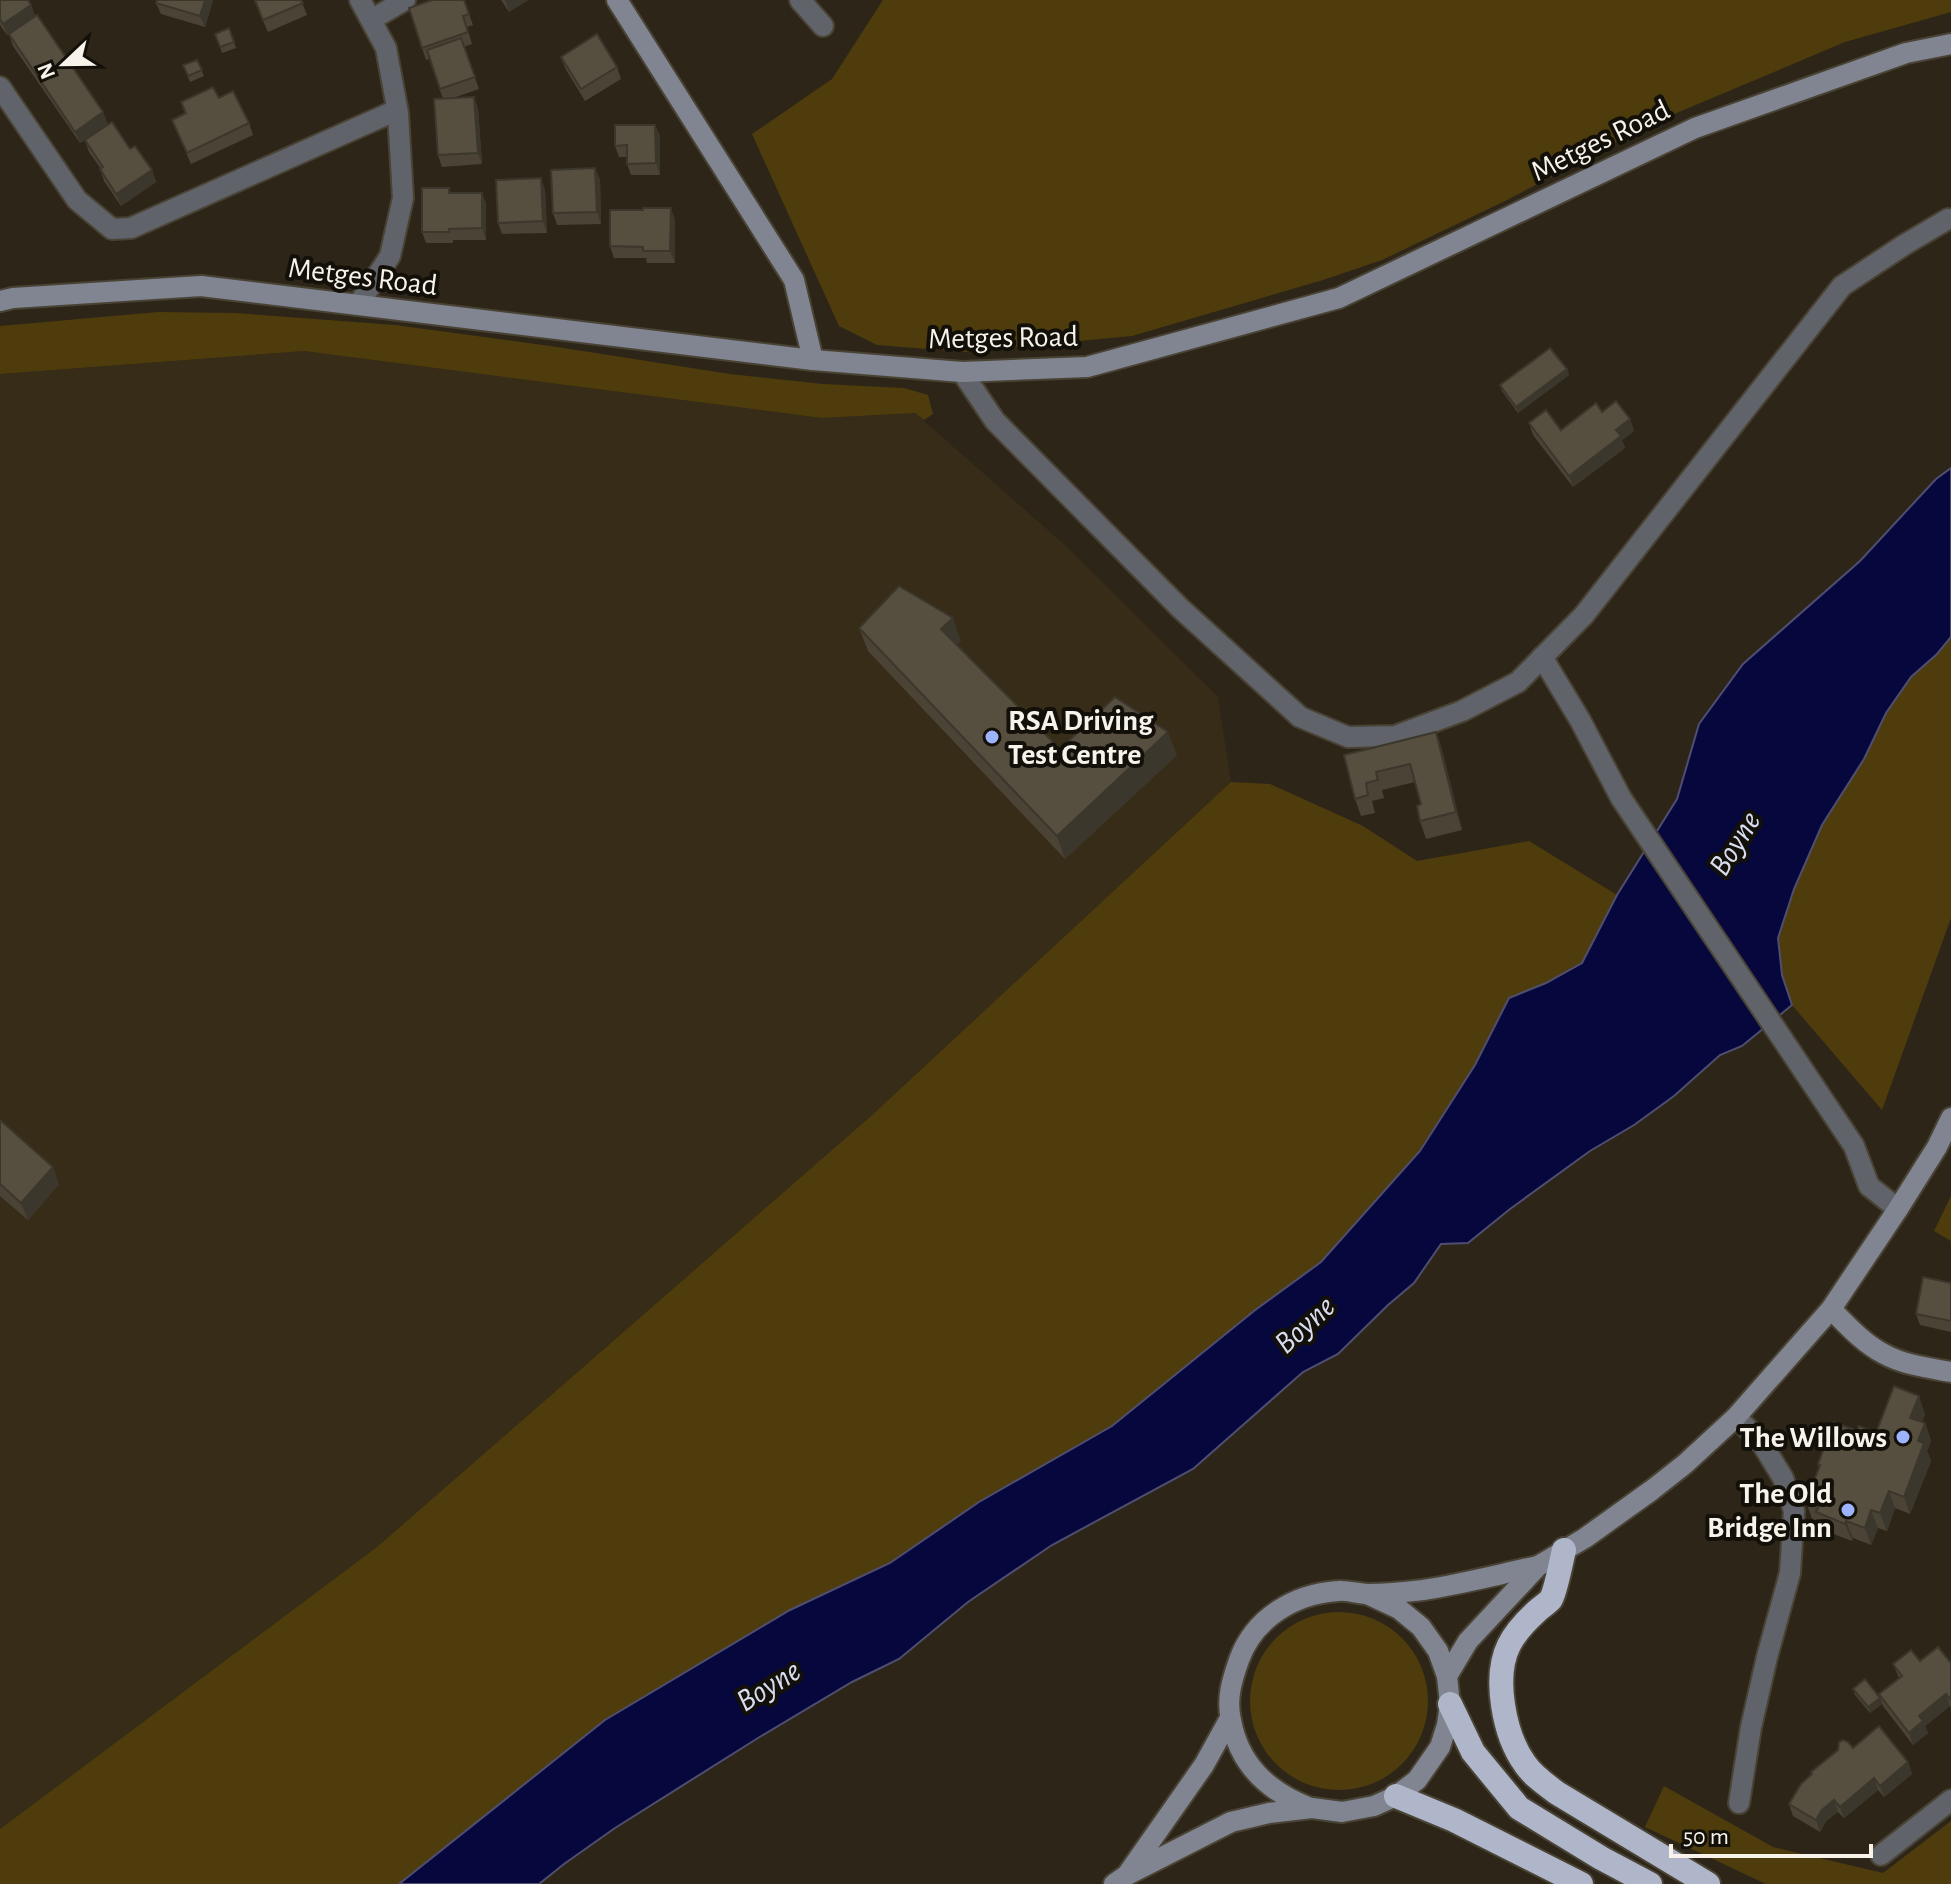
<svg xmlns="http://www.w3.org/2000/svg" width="1951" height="1884" font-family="'Alegreya Sans',sans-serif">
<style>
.built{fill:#362c17}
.green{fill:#4f3c0d}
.water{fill:#06073d;stroke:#4f4e71;stroke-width:2}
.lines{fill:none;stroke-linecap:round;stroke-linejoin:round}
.street-casing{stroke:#494335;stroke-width:24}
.secondary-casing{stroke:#494335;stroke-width:24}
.highway-casing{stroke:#494335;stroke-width:28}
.street{stroke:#61636b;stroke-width:20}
.secondary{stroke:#818591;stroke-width:20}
.highway{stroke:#b0b6c9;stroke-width:24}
.wall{fill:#4a4336}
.shaded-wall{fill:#3c372c}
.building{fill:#564e3f;stroke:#3c372c;stroke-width:2}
.poi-dot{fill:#9db4fd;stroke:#13100a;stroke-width:3}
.labels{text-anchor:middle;stroke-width:8;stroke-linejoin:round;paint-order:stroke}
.street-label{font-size:30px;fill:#f8f3ea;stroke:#13100a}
.poi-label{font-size:30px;font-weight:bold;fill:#f8f3ea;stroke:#13100a;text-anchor:end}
.water-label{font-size:32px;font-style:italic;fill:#d7ddef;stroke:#13100a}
</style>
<rect width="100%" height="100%" fill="#2d2618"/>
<path class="built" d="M304,351L821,418L915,413L1066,546L1218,697L1231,782L871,1116L377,1547L0,1829V374Z"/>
<g class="green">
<path d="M883,0H1951V12L1845,42L1660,120L1507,200L1382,260L1323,280L1132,336L965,352L877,345L839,326L752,134L832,79Z"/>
<path d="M158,312L235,313L395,325L557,347L730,374L823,384L904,388L928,395L933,414L924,420L915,413L822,418L304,351L0,374V326Z"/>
<path d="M1951,637V918L1882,1110L1792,1005L1782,975L1778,938L1794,889L1822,825L1864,759L1886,713L1911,677L1937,654Z"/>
<path d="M1231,782L1270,784L1363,826L1417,861L1529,841L1617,895L1582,963L1546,983L1509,998L1475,1065L1420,1151L1321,1262L1254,1311L1112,1426L979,1502L890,1563L790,1610L605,1720L399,1884H0V1829L377,1547L871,1116Z"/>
<path d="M1951,1196V1241L1934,1231Z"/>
<circle cx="1339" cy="1701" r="89"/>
<path d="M1664,1786L1773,1847L1883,1873L1951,1821V1884H1766L1645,1827Z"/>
</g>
<path class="water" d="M1951,468V637L1937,654L1911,677L1886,713L1864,759L1822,825L1794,889L1778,938L1782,975L1792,1005L1742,1046L1720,1055L1674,1096L1634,1125L1590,1151L1510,1209L1468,1243L1441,1244L1414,1283L1388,1305L1338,1354L1303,1372L1193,1469L1052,1545L968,1602L899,1659L852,1682L758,1738L615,1828L564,1864L539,1884H399L605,1720L790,1610L890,1563L979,1502L1112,1426L1254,1311L1321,1262L1420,1151L1475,1065L1509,998L1546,983L1582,963L1617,895L1677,799L1699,724L1743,664L1860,561L1936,479Z"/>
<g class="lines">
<defs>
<g id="street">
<path d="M800,0L823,26"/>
<path d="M371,20L405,0"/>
<path d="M0,87L77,200L112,229L131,228L397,110"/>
<path d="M358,305L390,256L403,198L398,113L386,48L360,0"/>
<path d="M962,372L995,421L1180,608L1300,717L1348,737L1395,736L1462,711L1518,682L1584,615L1842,286L1904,245L1948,219"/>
<path d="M1542,657L1580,720L1621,798L1854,1146L1869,1186L1898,1209"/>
<path d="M1736,1417L1761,1442L1783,1478L1794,1511L1790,1573L1767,1657L1751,1727L1739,1803"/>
<path d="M1881,1855L1951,1800"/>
</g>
<g id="secondary">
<path d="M617,0L794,280L813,360"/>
<path d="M0,301L13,298L201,286L813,360L962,372L1087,367L1339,298L1695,128L1906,53L1951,44"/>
<path d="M1831,1309C1847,1325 1863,1343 1884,1354C1904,1365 1929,1368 1951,1372"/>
<path d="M1447,1676L1468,1641L1538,1566L1585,1538L1652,1490L1685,1464L1736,1417L1831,1309L1898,1209L1937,1147L1951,1118"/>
<path d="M1308,1807C1268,1791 1239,1765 1231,1720C1226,1699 1232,1680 1239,1660C1254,1618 1294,1594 1338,1591C1348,1590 1358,1594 1368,1594C1386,1594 1406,1592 1423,1590C1462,1584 1500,1574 1538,1566"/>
<path d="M1129,1872L1204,1765L1230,1718"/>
<path d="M1114,1884L1127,1875L1231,1822L1269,1813L1312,1808L1342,1812L1374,1806L1396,1796L1417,1780L1440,1747L1447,1725L1450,1704L1447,1676L1438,1651L1421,1627L1399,1609L1367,1594"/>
</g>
<g id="highway">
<path d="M1564,1550C1561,1562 1556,1590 1551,1599C1548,1603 1541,1607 1537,1611C1526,1621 1516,1631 1509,1645C1493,1677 1504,1735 1525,1764C1533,1776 1545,1784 1557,1793L1708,1884"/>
<path d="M1450,1704L1473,1752L1519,1808L1601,1858L1650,1884"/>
<path d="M1396,1796L1454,1820L1581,1884"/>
</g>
</defs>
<use href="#street" class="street-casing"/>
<use href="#secondary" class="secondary-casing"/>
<use href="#highway" class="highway-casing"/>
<use href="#street" class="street"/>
<use href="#secondary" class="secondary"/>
<use href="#highway" class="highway"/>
</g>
<g class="wall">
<path d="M0,0L31,5L35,16L108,124L80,143L13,46L9,34L7,35L0,25Z"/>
<path d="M213,0L205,27L161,14L156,3Z"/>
<path d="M254,0H301L307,15L268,32Z"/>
<path d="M464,0L473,25L467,27L472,44L464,47L479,89L453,98L478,108L482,164L442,167L438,155L443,99L429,59L426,60L409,8Z"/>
<path d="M501,0H528L509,12Z"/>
<path d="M229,28L236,48L222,53L215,34Z"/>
<path d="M561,57L617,67L621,79L585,101L565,68Z"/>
<path d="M197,60L204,76L190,82L183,65Z"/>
<path d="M181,102L249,123L253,135L191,164L172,120L185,114Z"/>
<path d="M655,125L660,136V175H631L627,164V157H619L615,146Z"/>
<path d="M85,140L130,149L152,170L156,182L121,206L104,181L100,169H101L89,152Z"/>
<path d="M595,168L600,180L601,224L557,225L553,213Z"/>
<path d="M449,188L451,193H482L486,204V240H453V243H426L422,232Z"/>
<path d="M545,190L547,233L502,234L498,223Z"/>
<path d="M675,219V263H647L646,258H614L610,246Z"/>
<path d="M1567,369L1569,375L1518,413L1502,391L1500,385Z"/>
<path d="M1602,412L1630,419L1634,431L1622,440L1625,448L1573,487L1533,435L1529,423L1561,430Z"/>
<path d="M859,628L961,641L957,645L1060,749L1177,755L1065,859L868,651Z"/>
<path d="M1436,732L1442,750L1462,830L1426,839L1420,821L1421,804L1415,782L1382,790L1384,798L1372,801L1375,813L1361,816L1355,799L1344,755Z"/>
<path d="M0,1120L59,1184L28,1220L0,1196Z"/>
<path d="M1951,1283V1332L1920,1325L1916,1314Z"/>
<path d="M1925,1414L1922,1422L1925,1423L1931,1441L1927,1451L1931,1461L1910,1514L1895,1508L1887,1531L1878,1528L1871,1545L1853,1538L1852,1541L1823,1530L1820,1522L1812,1519L1806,1502L1819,1467L1818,1464L1857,1431L1876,1433Z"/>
<path d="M1920,1661L1951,1663V1707L1950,1706L1925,1726L1928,1733L1913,1745L1883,1706L1879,1694L1899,1678L1893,1664Z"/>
<path d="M1853,1689L1880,1698L1882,1704L1870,1713L1855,1695Z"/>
<path d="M1853,1748L1908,1762L1912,1774L1884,1797L1878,1790L1844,1818L1838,1812L1826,1821L1820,1832L1793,1816L1789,1804Z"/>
</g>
<g class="shaded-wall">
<path d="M205,0H213L205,27L200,16Z"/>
<path d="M505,0H528L509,12Z"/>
<path d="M31,5L35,16L7,35L3,24Z"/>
<path d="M474,97L478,108L482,164L478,153Z"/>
<path d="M103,112L108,124L80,143L75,132Z"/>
<path d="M655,125L660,136V175L656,163Z"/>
<path d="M595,168L600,180L601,224L597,212Z"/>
<path d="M152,170L156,182L121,206L116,194Z"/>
<path d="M541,178L545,190L547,233L543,221Z"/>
<path d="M482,193L486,204V240L482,228Z"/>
<path d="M671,208L675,219V263L670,251Z"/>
<path d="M1567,369L1569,375L1518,413L1516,407Z"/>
<path d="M1630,419L1634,431L1622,440L1625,448L1573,487L1569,476L1616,430Z"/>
<path d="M953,618L961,641L949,652L941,629Z"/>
<path d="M1168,732L1177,755L1065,859L1057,836Z"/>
<path d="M1436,732L1442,750L1462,830L1456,812Z"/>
<path d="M53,1167L59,1184L28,1220L21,1203Z"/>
<path d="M1919,1396L1925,1414L1917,1435L1910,1418Z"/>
<path d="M1925,1423L1931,1441L1927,1451L1931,1461L1910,1514L1904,1497L1918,1441Z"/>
<path d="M1889,1491L1895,1508L1887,1531L1880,1513Z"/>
<path d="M1871,1510L1878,1528L1871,1545L1865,1528Z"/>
<path d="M1846,1521L1853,1538L1852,1541L1845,1524Z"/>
<path d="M1946,1694L1950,1706L1925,1726L1928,1733L1913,1745L1909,1733L1919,1716Z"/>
<path d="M1880,1698L1882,1704L1870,1713L1868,1707Z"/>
<path d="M1908,1762L1912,1774L1884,1797L1880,1786Z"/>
<path d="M1874,1778L1878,1790L1844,1818L1840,1807Z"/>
<path d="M1834,1800L1838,1812L1826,1821L1820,1832L1816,1820L1822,1810Z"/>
</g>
<g class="building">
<path d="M0,0H28L31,5L3,24L0,19Z"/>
<path d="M157,0H205L200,16L156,3Z"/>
<path d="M255,0H301L303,3L263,20Z"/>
<path d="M432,0H464L469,14L463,16L468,32L422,48L409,8Z"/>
<path d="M37,15L103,112L75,132L9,34Z"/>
<path d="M229,28L234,42L220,47L215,34Z"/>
<path d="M597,34L617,67L581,89L561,57Z"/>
<path d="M461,38L475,77L440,89L427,50Z"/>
<path d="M197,60L202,70L188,76L183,65Z"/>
<path d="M213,87L219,98L233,91L249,123L187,153L172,120L186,113L181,102Z"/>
<path d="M474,97L478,153L438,155L434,99Z"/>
<path d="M112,122L130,149L135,146L152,170L116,194L100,169L103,167L85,140Z"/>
<path d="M615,125H655L656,163L627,164V145L615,146Z"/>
<path d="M595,168L597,212L553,213L551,170Z"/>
<path d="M541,178L543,221L498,223L496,180Z"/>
<path d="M422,188H449V193H482V228L449,229V232H422Z"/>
<path d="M643,208H671L670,251H643V247L610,246V210H643Z"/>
<path d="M1550,348L1567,369L1516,407L1500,385Z"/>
<path d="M1616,401L1630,419L1616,430L1621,436L1569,476L1529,423L1546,410L1561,430L1596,403L1602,412Z"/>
<path d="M899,586L953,618L941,629L1060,749L1115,697L1168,732L1057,836L859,628Z"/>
<path d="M1436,732L1456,812L1420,821L1417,806L1421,804L1410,764L1376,772L1378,780L1366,783L1368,795L1355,799L1344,755Z"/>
<path d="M0,1120L53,1167L21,1203L0,1184Z"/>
<path d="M1923,1277L1951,1283V1321L1916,1314Z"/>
<path d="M1894,1386L1919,1396L1910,1418L1925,1423L1918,1441L1924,1443L1904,1497L1889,1491L1880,1513L1871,1510L1865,1528L1846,1521L1845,1524L1816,1512L1819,1506L1806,1502L1820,1465L1818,1464L1834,1422L1857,1431L1859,1426L1876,1433Z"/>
<path d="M1938,1647L1951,1663V1700L1946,1694L1919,1716L1923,1721L1909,1733L1879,1694L1902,1676L1893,1664L1911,1650L1920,1661Z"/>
<path d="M1865,1679L1880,1698L1868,1707L1853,1689Z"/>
<path d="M1879,1726L1908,1762L1880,1786L1874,1778L1840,1807L1834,1800L1822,1810L1816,1820L1789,1804L1801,1784L1812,1774L1811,1772L1838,1750L1839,1742L1843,1740L1848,1742L1853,1748Z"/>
</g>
<g class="poi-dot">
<circle cx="992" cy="737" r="8"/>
<circle cx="1903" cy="1437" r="8"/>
<circle cx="1848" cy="1510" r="8"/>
</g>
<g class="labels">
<g class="street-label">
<text transform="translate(1600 140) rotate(-26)" y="10">Metges Road</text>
<text transform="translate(363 276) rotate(7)" y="10">Metges Road</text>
<text transform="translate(1003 337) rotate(-1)" y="10">Metges Road</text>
</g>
<g class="poi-label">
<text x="1008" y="730" text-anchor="start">RSA Driving<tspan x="1008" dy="34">Test Centre</tspan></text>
<text x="1887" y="1447">The Willows</text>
<text x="1832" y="1503">The Old<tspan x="1832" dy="34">Bridge Inn</tspan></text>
</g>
<g class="water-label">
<text transform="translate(1734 843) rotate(-58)" y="11">Boyne</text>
<text transform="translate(1304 1324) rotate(-42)" y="11">Boyne</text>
<text transform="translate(768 1685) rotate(-32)" y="11">Boyne</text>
</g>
</g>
<g transform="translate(64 64) rotate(248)" stroke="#13100a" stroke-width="6" paint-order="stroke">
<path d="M0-6L14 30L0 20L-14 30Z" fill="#f8f3ea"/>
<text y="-12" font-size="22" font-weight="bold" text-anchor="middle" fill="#f8f3ea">N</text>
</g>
<path d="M1671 1844v12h200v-12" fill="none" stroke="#f8f3ea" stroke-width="4"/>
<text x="1683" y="1844" font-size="24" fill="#f8f3ea" stroke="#13100a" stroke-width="6" paint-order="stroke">50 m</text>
</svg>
